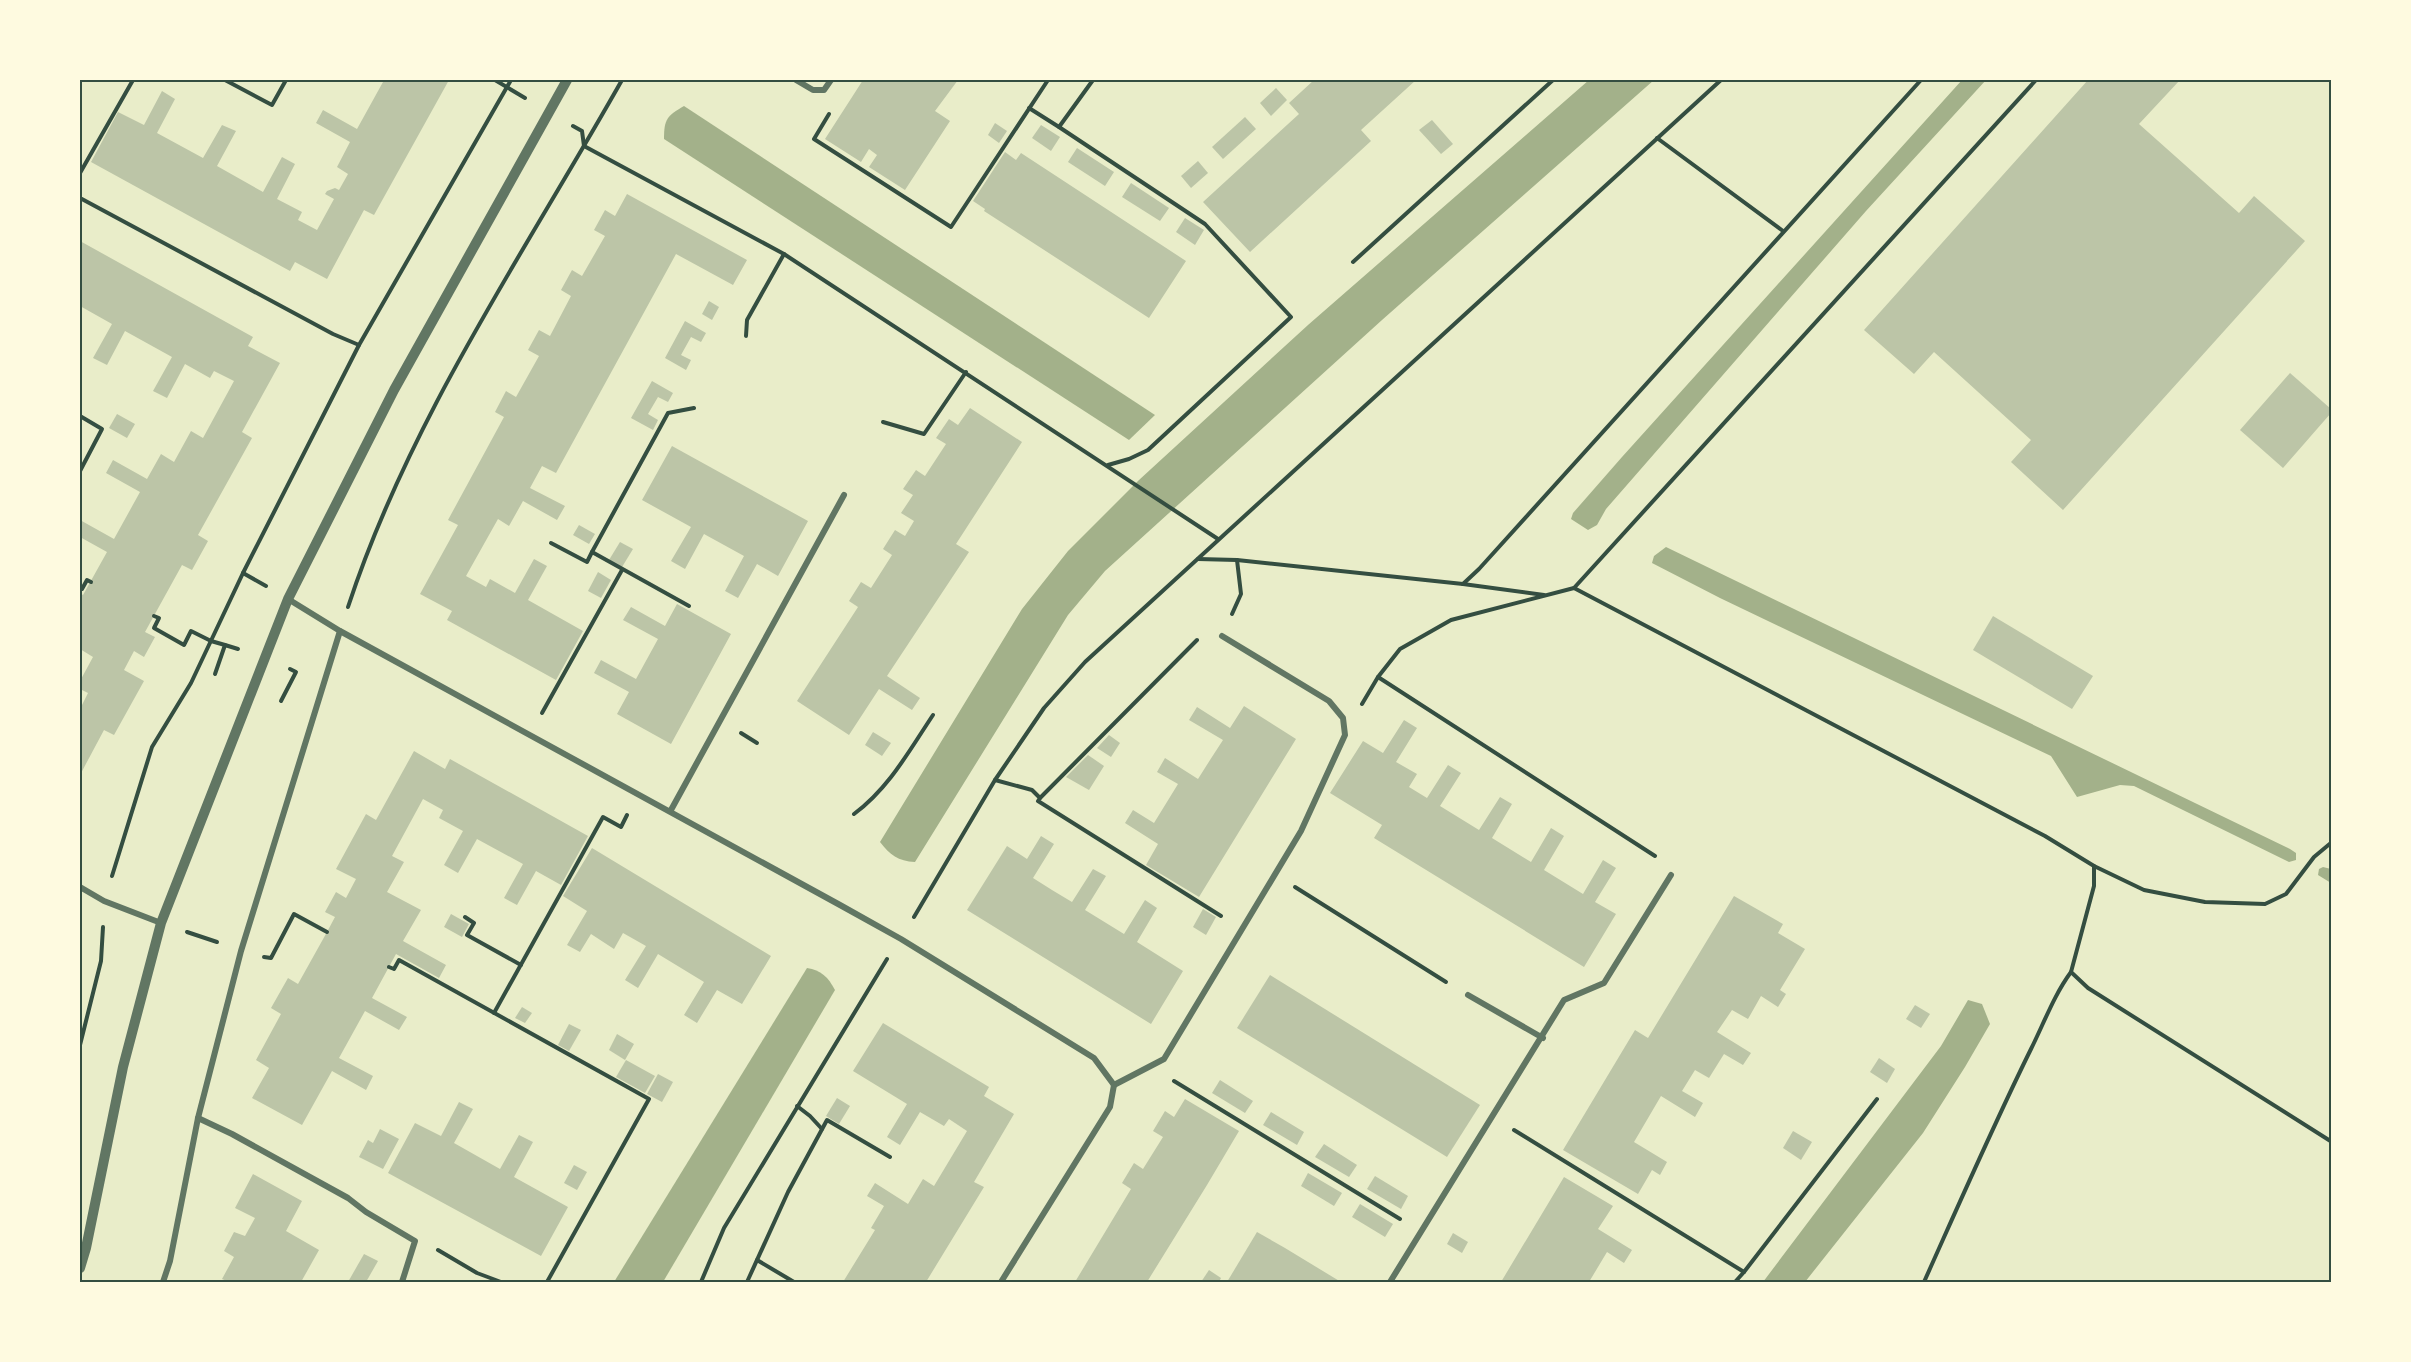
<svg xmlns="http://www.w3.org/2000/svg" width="2411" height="1362" font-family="Karla,sans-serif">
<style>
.water{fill:#a3b18a}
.building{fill:#bcc5a7}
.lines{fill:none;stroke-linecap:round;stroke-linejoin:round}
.path{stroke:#344e41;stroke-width:4}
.minor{stroke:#617663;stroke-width:6}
.tertiary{stroke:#617663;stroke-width:10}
.neatline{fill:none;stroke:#344e41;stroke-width:2}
</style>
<rect width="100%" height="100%" fill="#e9edc9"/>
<g class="water">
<path d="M1589,80H1654L1382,320L1105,571L1068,615L915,862C898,861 890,855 880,842L1022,609L1068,551L1139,480L1308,325Z"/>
<path d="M1962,80H1986L1866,211L1606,509L1597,525L1588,530L1571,519L1573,513L1622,457Z"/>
<path d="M684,106L1155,415L1129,440L664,139C664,119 667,116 684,106Z"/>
<path d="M1666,547L2290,849L2296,853V860L2289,862L2134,786L2120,785L2077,797L2051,756L1720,598L1652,563L1654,556Z"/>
<path d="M2323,867L2331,869V883L2318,875L2319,869Z"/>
<path d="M807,968C821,970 828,977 835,990L663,1282H614Z"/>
<path d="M1968,1000L1982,1004L1990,1024L1965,1067L1923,1133L1805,1282H1763L1941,1046Z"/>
</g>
<g class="building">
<path d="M378,80H449L374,215L364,210L327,279L295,262L290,271L91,162L118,112L144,125L162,91L175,99L157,133L203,158L222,125L236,131L217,166L263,192L282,157L295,164L277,199L302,212L298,220L317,230L334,199L325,194L327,191L335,188L339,190L348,174L337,167L350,142L316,123L323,110L357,129L383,82Z"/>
<path d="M863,80H886L890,82L892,80H958L935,111L950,121L905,190L869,167L877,155L869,149L861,162L825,139Z"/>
<path d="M1314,80H1416L1361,130L1371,141L1250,252L1203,202L1299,114L1289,103Z"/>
<path d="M2088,80H2180L2139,124L2239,213L2254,196L2305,241L2063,510L2011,462L2031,440L1934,352L1914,374L1864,330Z"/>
<path d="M1276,88L1287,100L1271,116L1260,103Z"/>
<path d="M1245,117L1256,129L1223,159L1212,147Z"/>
<path d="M1432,120L1453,144L1441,154L1419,130Z"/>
<path d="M995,123L1007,131L999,143L988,135Z"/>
<path d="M1041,125L1060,137L1051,151L1032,138Z"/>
<path d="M1077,148L1114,172L1105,186L1068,162Z"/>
<path d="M1005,152L1016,160L1021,153L1186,261L1149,318L984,211L985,209L973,201Z"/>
<path d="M1198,161L1208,173L1191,188L1181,176Z"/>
<path d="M1131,183L1169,208L1160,221L1122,197Z"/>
<path d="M627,194L747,260L733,285L676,254L556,473L542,466L530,488L565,506L557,520L523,501L509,526L498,519L466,576L486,587L490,579L515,593L534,559L547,566L528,600L583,631L556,680L447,620L452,611L420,594L458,525L448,520L504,417L495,412L506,391L516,397L539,356L528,350L539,330L550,336L571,296L561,290L572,270L582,276L605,236L594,230L605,210L615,216Z"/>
<path d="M1185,218L1204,230L1195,245L1176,232Z"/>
<path d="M80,241L253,337L248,346L280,363L242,432L252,438L198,535L208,541L192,570L182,565L145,632L155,637L144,657L134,651L124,670L144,681L114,735L104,730L80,775V709L88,693L80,689V681L93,657L80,649V593L83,595L107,552L80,537V520L114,539L140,492L106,473L113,460L147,479L161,454L174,462L191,431L203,438L234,381L214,371L210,378L185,364L167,398L153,391L172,357L125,331L107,365L93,358L112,324L80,306Z"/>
<path d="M709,301L719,307L712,320L702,314Z"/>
<path d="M685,321L706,333L701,342L691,337L681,355L691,360L686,370L665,358Z"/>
<path d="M2290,373L2331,409V413L2283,468L2240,430Z"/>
<path d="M652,381L673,393L668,402L658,397L648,414L658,420L653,430L631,418Z"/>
<path d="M970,408L1022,442L956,544L969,552L887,676L920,698L912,710L879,689L849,735L797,701L858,607L849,601L861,582L871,588L892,555L883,549L895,530L905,536L914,521L901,513L913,495L903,489L916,470L925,476L946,444L936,438L949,419L958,425Z"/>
<path d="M117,414L135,424L127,438L109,428Z"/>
<path d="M672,446L808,521L778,576L757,564L738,598L725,591L744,556L704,534L685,569L671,561L691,527L642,500Z"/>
<path d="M579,525L595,534L589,544L573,535Z"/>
<path d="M620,542L633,549L622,567L609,560Z"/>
<path d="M598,572L611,580L601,598L588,591Z"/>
<path d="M677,604L731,634L671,744L617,714L629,692L594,673L601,660L636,679L658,639L623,620L631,607L665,626Z"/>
<path d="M1993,616L2093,676L2072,709L1973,650Z"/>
<path d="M1244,706L1296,739L1199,897L1146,865L1158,844L1125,823L1133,810L1154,823L1178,784L1157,772L1165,758L1198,779L1210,760L1223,740L1189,720L1197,707L1230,728Z"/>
<path d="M1404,720L1417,728L1396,762L1417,774L1409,787L1427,798L1448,765L1461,773L1440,806L1479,830L1500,797L1512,804L1492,838L1531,862L1551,828L1564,836L1544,870L1583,894L1603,860L1616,868L1595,902L1616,914L1584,967L1374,838L1382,825L1330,793L1363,741L1383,753Z"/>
<path d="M873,732L891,743L882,756L865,745Z"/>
<path d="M1109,735L1120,743L1111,757L1097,748Z"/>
<path d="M414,751L445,769L450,759L588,836L561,885L536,871L517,905L504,898L523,864L477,839L458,873L444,865L463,831L439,818L443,810L423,799L392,856L404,862L387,892L421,910L403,941L446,965L439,978L396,954L372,998L407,1017L399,1030L365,1011L339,1058L373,1076L366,1090L332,1071L302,1125L252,1098L269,1068L256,1060L281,1014L271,1008L288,978L298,984L327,932L335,917L325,912L336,892L346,898L356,879L336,869L366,814L376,820Z"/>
<path d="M1088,755L1104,766L1089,790L1066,777Z"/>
<path d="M1041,836L1054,844L1033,878L1052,890L1072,902L1093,869L1106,876L1085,910L1124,934L1145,900L1157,908L1137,942L1183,971L1151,1024L967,910L1007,846L1027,859Z"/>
<path d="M592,848L771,956L742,1004L717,990L697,1023L684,1015L704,982L658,954L638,988L625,980L646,946L623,933L614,949L591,934L580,952L567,945L587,911L563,896Z"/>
<path d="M1734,896L1783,924L1778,933L1805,949L1780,990L1786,994L1778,1007L1761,996L1748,1019L1732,1010L1717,1032L1751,1053L1743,1065L1724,1054L1709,1078L1695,1070L1682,1091L1703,1103L1695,1117L1661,1096L1634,1142L1667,1162L1660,1175L1652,1170L1638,1194L1563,1150L1635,1030L1648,1038Z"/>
<path d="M1203,909L1216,917L1206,935L1193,927Z"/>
<path d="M451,914L469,924L462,937L444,927Z"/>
<path d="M1270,975L1480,1105L1447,1157L1237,1028Z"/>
<path d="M1915,1005L1930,1014L1921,1028L1906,1019Z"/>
<path d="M522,1007L532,1013L525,1023L515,1018Z"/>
<path d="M883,1023L989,1087L984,1096L1014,1114L974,1182L984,1187L926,1282H843L875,1230L871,1228L884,1206L867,1196L875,1183L908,1204L923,1179L934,1186L967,1131L949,1119L944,1126L920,1112L900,1145L887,1137L907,1104L853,1071Z"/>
<path d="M569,1024L581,1030L569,1051L558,1045Z"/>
<path d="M617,1034L634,1044L625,1060L609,1050Z"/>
<path d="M1879,1058L1895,1069L1887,1083L1870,1072Z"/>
<path d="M626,1060L655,1076L645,1093L616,1077Z"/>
<path d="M658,1074L673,1082L662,1102L647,1094Z"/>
<path d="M1220,1080L1253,1101L1245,1113L1212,1093Z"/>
<path d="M837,1098L850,1106L839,1124L826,1116Z"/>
<path d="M1185,1099L1239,1131L1207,1185L1147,1282H1075L1131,1189L1122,1183L1134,1163L1143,1169L1163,1137L1153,1131L1165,1111L1174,1117Z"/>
<path d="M459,1102L473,1109L454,1143L500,1169L519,1135L533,1142L514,1177L568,1207L541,1256L388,1173L415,1123L441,1136Z"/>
<path d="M1271,1112L1304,1132L1297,1145L1263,1125Z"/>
<path d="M380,1129L399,1139L383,1169L359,1157L368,1140L373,1143Z"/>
<path d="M1793,1131L1812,1142L1801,1160L1783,1148Z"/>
<path d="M1324,1144L1357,1165L1349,1177L1315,1157Z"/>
<path d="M574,1165L587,1172L577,1190L564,1183Z"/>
<path d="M1308,1173L1342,1193L1334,1206L1301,1186Z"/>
<path d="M253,1174L302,1201L286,1231L319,1250L301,1282H229L222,1279L234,1257L224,1251L234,1232L245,1236L255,1218L235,1208Z"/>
<path d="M1375,1176L1408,1196L1401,1209L1367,1189Z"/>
<path d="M1564,1177L1613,1206L1598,1229L1632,1250L1624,1263L1607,1252L1589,1282H1501Z"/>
<path d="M1360,1204L1393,1224L1385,1237L1352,1217Z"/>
<path d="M1257,1232L1285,1248L1341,1282H1227Z"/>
<path d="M1453,1233L1468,1242L1462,1253L1447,1244Z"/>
<path d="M364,1254L378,1261L366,1282H348Z"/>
<path d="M1209,1270L1221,1278L1219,1282H1201Z"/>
</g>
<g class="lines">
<g class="path">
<path d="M225,80L272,105L286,80"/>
<path d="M495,80L525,98"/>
<path d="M1093,80L1059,127L1205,224L1291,317L1148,450L1129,459L1108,465"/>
<path d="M1029,108L1059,127"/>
<path d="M829,114L814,139L951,227L1048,80"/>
<path d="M573,126L582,131L584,146L784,254L1218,539"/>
<path d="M1657,138L1783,231"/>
<path d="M80,173L133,80"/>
<path d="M80,198L333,334L359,345"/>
<path d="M1353,262L1553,80"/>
<path d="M746,336L747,320L784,254"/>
<path d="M80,416L102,429L80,471"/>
<path d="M883,422L924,434L966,372"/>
<path d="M551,543L587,562L592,552"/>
<path d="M1198,559L1237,560L1463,584L1479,569L1921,80"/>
<path d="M243,573L266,586"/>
<path d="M1463,584L1544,595"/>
<path d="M80,587L82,589L87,580L91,582"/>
<path d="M1574,588L2045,836L2094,866V886L2071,972L2088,988L2332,1142"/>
<path d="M689,606L592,552L668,413L694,408"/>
<path d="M348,607C410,418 525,252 622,80"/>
<path d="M1232,614L1241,594L1237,560"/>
<path d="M154,616L159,618L154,628L184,645L191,631L211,641L225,645"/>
<path d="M215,674L225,645L238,649"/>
<path d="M1378,677L1655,856"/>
<path d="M281,701L296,672L290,669"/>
<path d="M1362,704L1378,677L1400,649L1451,620L1574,588L2036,80"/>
<path d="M542,713L622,570"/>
<path d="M741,733L757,743"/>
<path d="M995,780L1032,790L1040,798L1038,801L1221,916"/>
<path d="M1040,798L1197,640"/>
<path d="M854,814C889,788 909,751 933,715"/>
<path d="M2094,866L2144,890L2205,902L2265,904L2286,894L2314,857L2332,842"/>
<path d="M112,876L152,747L191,683L243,573L359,345L511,80"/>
<path d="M1295,887L1446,982"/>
<path d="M465,917L474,923L467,935L521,965"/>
<path d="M914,917L995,780L1044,708L1085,662L1721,80"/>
<path d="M187,932L217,942"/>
<path d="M264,957L271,958L294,914L327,932"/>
<path d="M389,967L394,969L399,960L649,1099L547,1282"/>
<path d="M494,1013L603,817L621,827L627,815"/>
<path d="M80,1045L101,961L103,927"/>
<path d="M1174,1081L1400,1219"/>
<path d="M797,1106L810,1116L822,1129"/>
<path d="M1514,1130L1744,1272L1735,1282"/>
<path d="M438,1250L477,1273L501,1282"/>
<path d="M757,1260L794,1282"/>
<path d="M1744,1272L1877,1099"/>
<path d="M701,1282L724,1228L887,959"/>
<path d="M747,1282L788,1192L827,1120L890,1157"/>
<path d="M1924,1282C1959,1204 1993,1126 2031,1049C2044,1023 2054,995 2071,972"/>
</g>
<g class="minor">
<path d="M796,80L813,90H824L831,80"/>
<path d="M288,599L340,631L840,905L901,939L1094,1058L1114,1085"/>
<path d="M671,810L844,495"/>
<path d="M80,887L104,901L161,923"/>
<path d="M1468,995L1543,1038"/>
<path d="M1114,1085L1164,1059L1301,831L1345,735L1343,718L1329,701L1222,636"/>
<path d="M198,1118L232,1134L348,1198L366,1212L415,1241L402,1282"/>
<path d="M163,1282L170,1261L198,1118L241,951L340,631"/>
<path d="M1001,1282L1110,1107L1114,1085"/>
<path d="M1390,1282L1564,1000L1604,983L1671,875"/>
</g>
<path class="tertiary" d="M80,1268L86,1248L123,1067L161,923L288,599L394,390L567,80"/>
</g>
<rect width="2411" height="1362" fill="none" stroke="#fefae0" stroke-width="162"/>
<rect x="81" y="81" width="2249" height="1200" class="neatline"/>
</svg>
